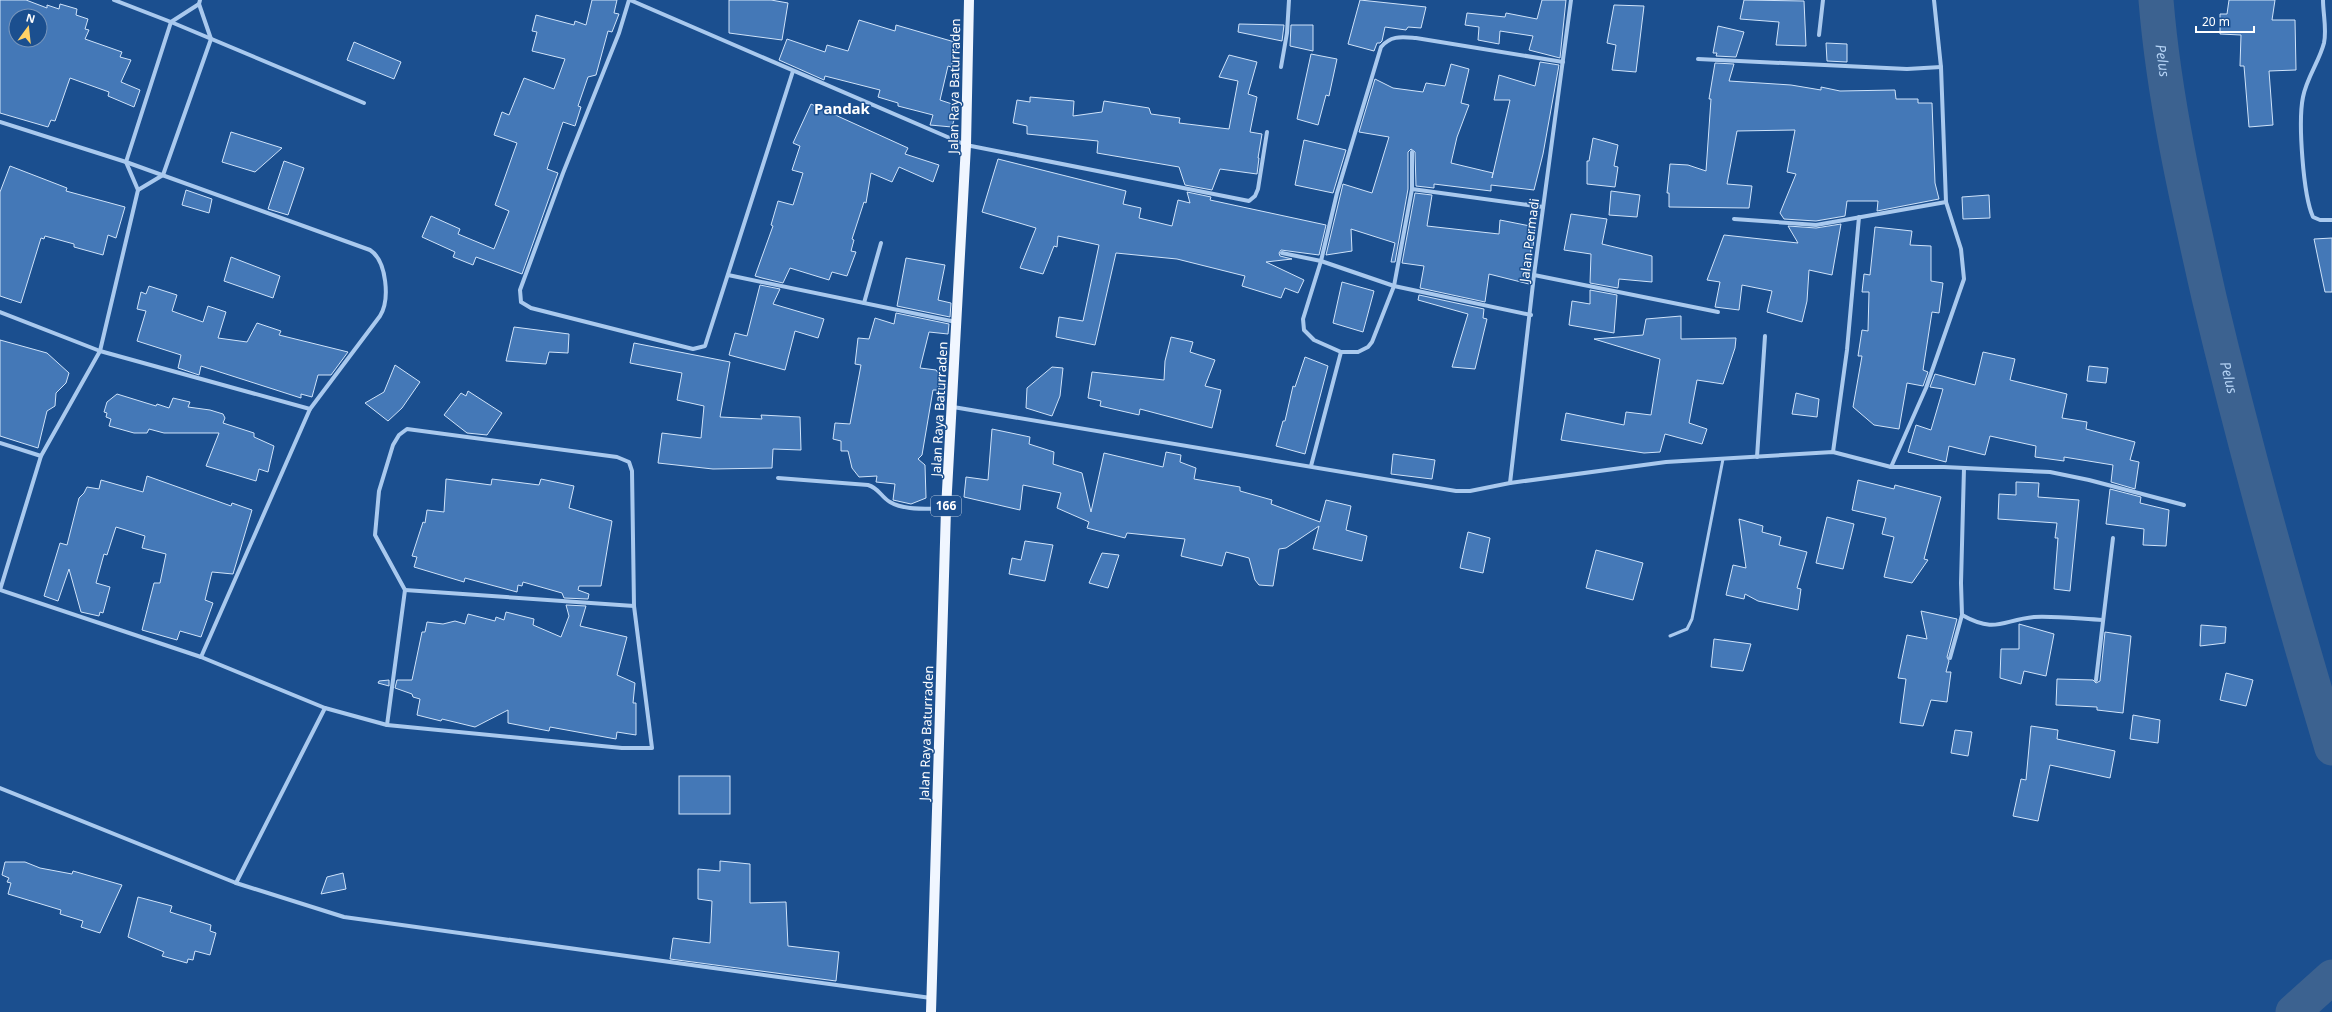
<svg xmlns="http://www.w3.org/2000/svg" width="2332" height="1012" font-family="'Noto Sans',sans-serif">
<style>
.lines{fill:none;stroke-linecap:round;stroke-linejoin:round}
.river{stroke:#3c6290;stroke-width:35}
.building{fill:#4478b7;stroke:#cfe3fa;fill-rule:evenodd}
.lane{stroke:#a9c9ee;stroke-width:3}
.street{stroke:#a9c9ee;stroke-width:4}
.primary{stroke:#f0f6ff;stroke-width:10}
.labels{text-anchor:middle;stroke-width:3;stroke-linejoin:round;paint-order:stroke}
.shield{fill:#1b4f8f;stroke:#bbcadd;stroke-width:1}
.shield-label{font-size:12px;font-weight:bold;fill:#fff}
.street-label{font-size:13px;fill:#fff;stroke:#1b4f8f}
.water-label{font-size:14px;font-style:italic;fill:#b5d3f5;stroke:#1b4f8f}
.quarter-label{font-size:15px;font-weight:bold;fill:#fff;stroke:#1b4f8f}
</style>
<rect width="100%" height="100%" fill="#1b4f8f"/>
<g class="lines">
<g class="river">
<path id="s1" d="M2156,0C2164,99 2187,200 2209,297C2245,448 2287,599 2332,748"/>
<path d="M2293,1012L2332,977"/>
</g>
</g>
<g class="building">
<path d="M0,0H26L47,8V5L59,9L60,4L77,9L76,15L88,19L85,29L89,30L85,39L122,52L120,57L131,60L121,82L140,90L134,107L108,96L109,92L70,78L55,121L51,120L48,127L0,113ZM16,16H40V40H16Z"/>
<path d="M592,0H617L614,13L619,14L612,32L608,31L596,75L588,77L578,106L581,107L575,126L563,122L547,169L558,173L522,274L476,257L473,265L453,257L455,252L422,237L431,216L460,229L458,234L494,249L509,211L495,205L517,143L494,135L502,112L509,115L524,78L554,89L565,59L532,51L537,32L532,31L536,15L574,25L575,21L586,25Z"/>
<path d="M729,0H771L788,3L782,40L729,33Z"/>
<path d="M1360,0L1426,7L1421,28L1408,27L1406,30L1385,27L1382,41L1380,43H1377L1374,51L1348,44Z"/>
<path d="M1542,0H1566L1560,58L1529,50L1533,36L1500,31L1499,44L1478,40L1479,27L1465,25L1467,13L1505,17L1506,13L1537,19Z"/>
<path d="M1744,0L1804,1L1806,46L1776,45L1779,22L1740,19Z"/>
<path d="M2229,0H2275L2272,20H2295L2296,70L2269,71L2273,125L2249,127L2244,66H2240L2241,35L2220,34V14H2227Z"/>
<path d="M1614,5L1644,6L1636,72L1612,70L1616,45L1607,43Z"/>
<path d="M859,20L895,31L896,25L958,43L951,67L948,66L940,100L958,106L952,127L930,125L933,115L898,106V103L878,97L880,90L825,76L824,80L779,60L787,39L825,52L827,45L848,51Z"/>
<path d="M1239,24L1284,25L1282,41L1238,32Z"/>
<path d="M1291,25H1313V51L1290,46Z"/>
<path d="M1718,26L1744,32L1736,57L1716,56L1717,53H1713Z"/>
<path d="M354,42L401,62L394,79L347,60Z"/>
<path d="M1826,43L1847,44V62L1827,61Z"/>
<path d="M1311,54L1337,59L1329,96L1326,95L1318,125L1297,119Z"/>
<path d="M1229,55L1257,62L1248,94L1257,97L1250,132L1262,134L1258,158H1259L1257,174L1220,169L1212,190L1185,185L1179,167L1097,153L1098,141L1027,134V126L1013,123L1017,100L1030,102V97L1074,101L1073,116L1102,112L1104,101L1149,108L1151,114L1180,118L1179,123L1229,129L1238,81L1219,77Z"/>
<path d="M1540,62L1559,65L1543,154L1534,190L1491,185V191L1434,184V188L1416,186L1415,152L1411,149L1408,152V189L1395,262H1391L1395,243L1351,229L1352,251L1326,255L1343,184L1372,193L1389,137L1359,132L1375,79L1393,88L1423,92L1426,83L1445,86L1451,64L1469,69L1461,103L1469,105L1457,137L1451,163L1493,173L1492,178L1510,100H1494L1499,75L1535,86Z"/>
<path d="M1715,63L1734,64L1729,81L1791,85L1821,90V87L1840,91L1895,90L1896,99H1918V103H1932L1935,183L1939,199L1877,211L1878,201H1847L1845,216L1816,221L1784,219L1780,213L1796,174L1787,172L1795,130L1737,131L1727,184L1752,186L1749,208L1669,207V193H1667L1670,164L1688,165L1706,171L1711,99H1709Z"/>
<path d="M811,104L908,148L905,154L939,165L933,182L899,167L892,182L871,173L866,203L864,202L852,239L854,240L851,251L856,252L847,276L832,272L829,280L790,268L783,283L762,278L755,276L773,226L771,225L778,201L793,205L803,173L792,170L800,146L793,143Z"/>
<path d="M231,132L282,148L255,172L222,162Z"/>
<path d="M1593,138L1618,145L1614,166L1618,167L1615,187L1587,184V161H1589Z"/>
<path d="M1304,140L1346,150L1333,193L1295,185Z"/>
<path d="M998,159L1126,191L1123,204L1141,208L1139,218L1172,226L1178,200L1190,203L1187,192L1211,197L1210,200L1326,225L1319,255L1281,250L1279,253L1280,256L1292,259L1266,262L1304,280L1298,293L1285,288L1281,298L1242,286L1245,276L1177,259L1116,253L1095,345L1056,337L1059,317L1083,321L1099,245L1058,236L1057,247L1054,246L1043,274L1020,268L1036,228L982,212Z"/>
<path d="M284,161L304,168L288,215L268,209Z"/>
<path d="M10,166L67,188L66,191L125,207L116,238L108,235L103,255L74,247V244L45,236L44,239L41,238L21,303L0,296V192Z"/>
<path d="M186,190L212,199L209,213L182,205Z"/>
<path d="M1611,191L1640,195L1637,217L1609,215Z"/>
<path d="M1415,193L1432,195L1427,226L1499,234L1500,220L1535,227L1533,247L1531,246L1529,284L1489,274L1485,302L1420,288L1424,266L1402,263Z"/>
<path d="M1989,195L1990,218L1963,219L1962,197Z"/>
<path d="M1571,214L1607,219L1602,244L1652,256V282L1619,279L1618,288L1590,283L1591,254L1564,250Z"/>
<path d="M1841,224L1832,275L1809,270L1807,301L1802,322L1767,312L1772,291L1742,285L1739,310L1715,307L1720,282L1707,280L1724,235L1798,243L1788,226L1816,228Z"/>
<path d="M1875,227L1912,231L1910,245L1931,246V281L1943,283L1939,313L1932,312L1923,370L1928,372L1923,386L1907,383L1899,429L1874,425L1853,407L1862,356H1858L1862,330L1868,331L1869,292H1862L1864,274L1870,275Z"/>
<path d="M2332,238V292H2325L2314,239Z"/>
<path d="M231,257L280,276L273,298L224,281Z"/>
<path d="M906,258L945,265L938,300L951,303L950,317L897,306Z"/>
<path d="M1342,282L1374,291L1363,332L1333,323Z"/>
<path d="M760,285L780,289L773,304L824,319L818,338L795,331L785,370L729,355L735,333L747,336Z"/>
<path d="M149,286L177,295L172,311L203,322L208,306L226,312L218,338L247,342L257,323L281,331L279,335L348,352L331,375H318L312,397L301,394V398L201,366L199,375L178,368L181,355L137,341L146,311L137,309L141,292L146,294Z"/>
<path d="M1590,290L1617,295L1614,333L1569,325L1572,301L1590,304Z"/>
<path d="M1419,295L1484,309L1483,318L1487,319L1475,369L1452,367L1468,314L1418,300Z"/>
<path d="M896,313L949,324L948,334L929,332L920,368L936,370L941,377L939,390H933L922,455L918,459L925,465L926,498L911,504L893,500L895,484L876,482L877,476L859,477L852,468L848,451H841V441L833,439L835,423L850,424L861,365L855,364L858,338L869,339L875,318L894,324Z"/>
<path d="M1681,316V339L1736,338L1735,348L1723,384L1697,380L1689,423L1707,429L1702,444L1665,434L1660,452L1644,453L1561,440L1566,413L1624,425L1626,412L1651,415L1660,359L1594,339L1643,335L1646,319Z"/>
<path d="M514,327L569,334L568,353L549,352L546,364L506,361Z"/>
<path d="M1171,337L1193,342L1190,352L1215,360L1205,386L1221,390L1212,428L1140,409L1139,415L1100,406L1101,401L1088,398L1092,372L1164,380L1165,361Z"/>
<path d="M0,340L47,353L69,373L66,383L56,393L55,406L47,411L38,448L0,436Z"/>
<path d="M634,343L730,362L720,417L762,419L761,415L800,417L801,450L773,449L772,468L713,469L658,463L662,433L701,438L704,406L677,400L682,373L630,363Z"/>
<path d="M1983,352L2015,359L2010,380L2067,394L2062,418L2087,422L2086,429L2135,442L2130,460L2139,462L2135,489L2111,482L2113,465L2064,457V461L2035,457L2036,446L1990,436L1985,455L1949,446L1946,462L1908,452L1916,425L1931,430L1943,389L1930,387L1935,374L1975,385Z"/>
<path d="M1305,357L1328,366L1305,454L1276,446L1283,421H1285L1293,386L1295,387Z"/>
<path d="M395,365L420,382L402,408L388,421L365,403L384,392Z"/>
<path d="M2089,366L2108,368L2106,383L2087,381Z"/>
<path d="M1052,367L1063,368L1060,396L1052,416L1026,408L1027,388Z"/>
<path d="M468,391L502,413L487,435L467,433L444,415L461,393L466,396Z"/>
<path d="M1796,393L1819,399L1817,417L1792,414Z"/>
<path d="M117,394L156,406L157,404L169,408L173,398L190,402L188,407L210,410L223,414L225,418L223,423L254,433V437L274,446L268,472L259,469L256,481L206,466L219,433H164L149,429L147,433H134L109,426L111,419L106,417L107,413L104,412L107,402Z"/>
<path d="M992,429L1030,437L1029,444L1054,452L1053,464L1082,473L1091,512L1104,453L1163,467L1166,452L1181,455L1180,462L1196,468L1194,479L1240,487V491L1272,500L1271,504L1320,522L1326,500L1351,506L1346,530L1367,536L1362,561L1313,549L1319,526L1286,548L1279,549L1273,586L1259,585L1255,580L1249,558L1226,552L1222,566L1181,556L1185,539L1127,533L1125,538L1087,528L1089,522L1057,508L1061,493L1023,485L1020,510L964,497L966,477L988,480Z"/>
<path d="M1393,454L1435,460L1432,479L1391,474Z"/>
<path d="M147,476L231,506L232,503L252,510L233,574L212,572L205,600L213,603L201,637L180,631L177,640L142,630L154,583H160L166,554L142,548L145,536L116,527L107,555L104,554L96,583L110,587L103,613L100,612L99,616L81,612L69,569L58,601L44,596L60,543L67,545L79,498L84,493L87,487L99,489L101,480L143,492Z"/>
<path d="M446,479L491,485L492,479L539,485L541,479L574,486L569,508L612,521L601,586H579L578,590L589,594L588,599L564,598L562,593L523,582L522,586L518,585L517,592L465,578L464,582L414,567L417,557L412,556L423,522L425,523L427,510L444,512Z"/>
<path d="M1858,480L1894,489L1895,485L1941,497L1924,559L1928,560L1912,583L1884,577L1894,537L1882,534L1886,518L1852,510Z"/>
<path d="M2016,482L2039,483L2038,497L2079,500L2070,591L2054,589L2058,538H2055L2057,523L1998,519L1999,494L2016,495Z"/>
<path d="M2110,489L2141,497L2140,503L2169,510L2166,546L2143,545L2144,529L2106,524Z"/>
<path d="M1827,517L1854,524L1843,569L1816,563Z"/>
<path d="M1739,519L1763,526L1762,532L1781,537L1779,545L1807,552L1797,588L1801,589L1798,610L1758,601L1745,594L1744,599L1726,595L1733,565L1746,568Z"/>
<path d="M1468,532L1490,538L1483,573L1460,568Z"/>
<path d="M1025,541L1053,545L1045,581L1009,574L1012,558L1021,560Z"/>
<path d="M1596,550L1643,563L1633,600L1586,588Z"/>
<path d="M1102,553L1119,555L1108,588L1089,583Z"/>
<path d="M566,605L586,606L580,626L627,637L617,675L635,683L633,703H636V735L617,732L616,739L550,727L549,731L508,723V710L475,727L442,719L441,721L417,715L420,699L413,697L412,694L395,688L397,680H412L422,632H425L427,622L443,624L455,621L465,624L468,614L495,621L496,617L504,620L506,612L534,619L533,625L561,637L569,616Z"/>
<path d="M1921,611L1957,619L1947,657L1949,661L1946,672H1951L1947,702L1931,700L1923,726L1900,723L1906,679L1898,678L1907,635L1927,639Z"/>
<path d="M2019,624L2054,634L2046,676L2024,671L2021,684L2000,678L2001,649H2019Z"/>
<path d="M2201,625L2226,627L2225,643L2200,646Z"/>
<path d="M2105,632L2131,636L2123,713L2097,710V707L2056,705L2057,679L2093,680L2096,683L2100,681Z"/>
<path d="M1714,639L1751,644L1743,671L1711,667Z"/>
<path d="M2226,673L2253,680L2246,706L2220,700Z"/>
<path d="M389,680V686L378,683L379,681Z"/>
<path d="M2133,715L2160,720L2158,743L2130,739Z"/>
<path d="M2031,726L2058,730L2057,739L2115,751L2110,778L2050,765L2038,821L2013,816L2021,779L2026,780Z"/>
<path d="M1955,730L1972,732L1968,756L1951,753Z"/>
<rect x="679" y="776" width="51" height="38"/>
<path d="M720,861L750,864V903L786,902L788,946L839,952L836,981L670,959L673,938L710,943L712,901L698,899V869L720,871Z"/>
<path d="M5,862H25L40,868L72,874L73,871L122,885L100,933L81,927L83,921L60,914L61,910L8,894L11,883L7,882L9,878L2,875Z"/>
<path d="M343,873L346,889L321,894L327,877Z"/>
<path d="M138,897L172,906L170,912L211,925L210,931L216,933L210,955L195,951L193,960L188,959L187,963L162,956L164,952L128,937Z"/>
</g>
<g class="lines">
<path class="lane" d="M1670,636L1687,629L1692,619L1723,459"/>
<g class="street">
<path d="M114,0L171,22L364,103"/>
<path d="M629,0L619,33L563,173L520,290L521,302L531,308L693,349L705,346L793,71"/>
<path d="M630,0L966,145L1249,201L1255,196L1258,189L1267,132"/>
<path d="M2323,0C2323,14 2327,29 2324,43C2319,62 2307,77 2303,97C2298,121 2303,195 2313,217L2320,220H2332"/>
<path d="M1819,35L1823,0"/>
<path d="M1698,59L1907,69L1941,67"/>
<path d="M1281,67L1287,33L1289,0"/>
<path d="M0,122L126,162L370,250C387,261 390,300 380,316L310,409L100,351L0,312"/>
<path d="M1412,152V189L1394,286L1372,342L1368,347L1358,352H1341L1314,340L1304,330L1303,319L1321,261L1337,193L1381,47C1391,35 1402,37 1416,38L1563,62"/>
<path d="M1412,189L1543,207"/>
<path d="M138,190L163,175L211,39L199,4"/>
<path d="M1734,219L1816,225L1946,202"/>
<path d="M1282,253L1321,261L1394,286L1531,315"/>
<path d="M728,275L956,322"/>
<path d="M1534,275L1718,312"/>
<path d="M864,303L881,243"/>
<path d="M953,407L1456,491H1470L1510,483L1666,462L1833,452L1891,467H1944L2050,472L2089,480L2184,505"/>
<path d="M407,429L617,457L629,462L632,471L634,606L652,748H622L387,725L405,590L375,535L379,491L393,445L399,435Z"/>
<path d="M0,443L41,456"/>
<path d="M1833,452L1847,350L1859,217"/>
<path d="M1757,457L1765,336"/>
<path d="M1311,466L1341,352"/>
<path d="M1891,467L1926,388L1964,279L1961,249L1946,202L1941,67L1934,0"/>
<path d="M778,478L868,485C879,488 881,497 890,502C905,511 929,508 946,509"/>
<path d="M1510,483L1534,275L1571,0"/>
<path d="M0,590L201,657L325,708L236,883L344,917L931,998"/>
<path d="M0,590L41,456L100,351L138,190L126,162L171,22L199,4L200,0"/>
<path d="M405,590L634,606"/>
<path d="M1962,615C1996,634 2002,620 2034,617C2057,616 2081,619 2103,620"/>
<path d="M201,657L310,409"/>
<path d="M1950,658L1962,615L1961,583L1964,468"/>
<path d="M2096,680L2113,538"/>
<path d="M325,708L387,725"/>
<path d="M0,788L236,883"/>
</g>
<path class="primary" d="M931,1012L946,509L966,145L969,0"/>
</g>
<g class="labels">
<rect class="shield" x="931" y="496" width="30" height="20" rx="3"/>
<g class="shield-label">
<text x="946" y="510">166</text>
</g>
<g class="street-label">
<text transform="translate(954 86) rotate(-89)" y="5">Jalan Raya Baturraden</text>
<text transform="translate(1529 240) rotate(-83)" y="5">Jalan Permadi</text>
<text transform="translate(939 409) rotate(-87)" y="5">Jalan Raya Baturraden</text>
<text transform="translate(926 733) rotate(-88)" y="5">Jalan Raya Baturraden</text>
</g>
<g class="water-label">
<text dy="5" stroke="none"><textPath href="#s1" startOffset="61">Pelus</textPath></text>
<text dy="5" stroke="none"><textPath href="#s1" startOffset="385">Pelus</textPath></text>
</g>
<g class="quarter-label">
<text x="842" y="114">Pandak</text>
</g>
</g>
<g transform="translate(28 28) rotate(15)"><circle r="19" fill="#1b4f8f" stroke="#7695bc"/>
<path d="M0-3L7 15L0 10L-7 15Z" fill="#ffd166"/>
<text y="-6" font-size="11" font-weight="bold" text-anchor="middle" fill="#ffffff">N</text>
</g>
<path d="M2196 26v6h58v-6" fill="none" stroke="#ffffff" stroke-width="2"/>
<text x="2202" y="26" font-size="12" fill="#ffffff" stroke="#1b4f8f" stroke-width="3" paint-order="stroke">20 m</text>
</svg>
